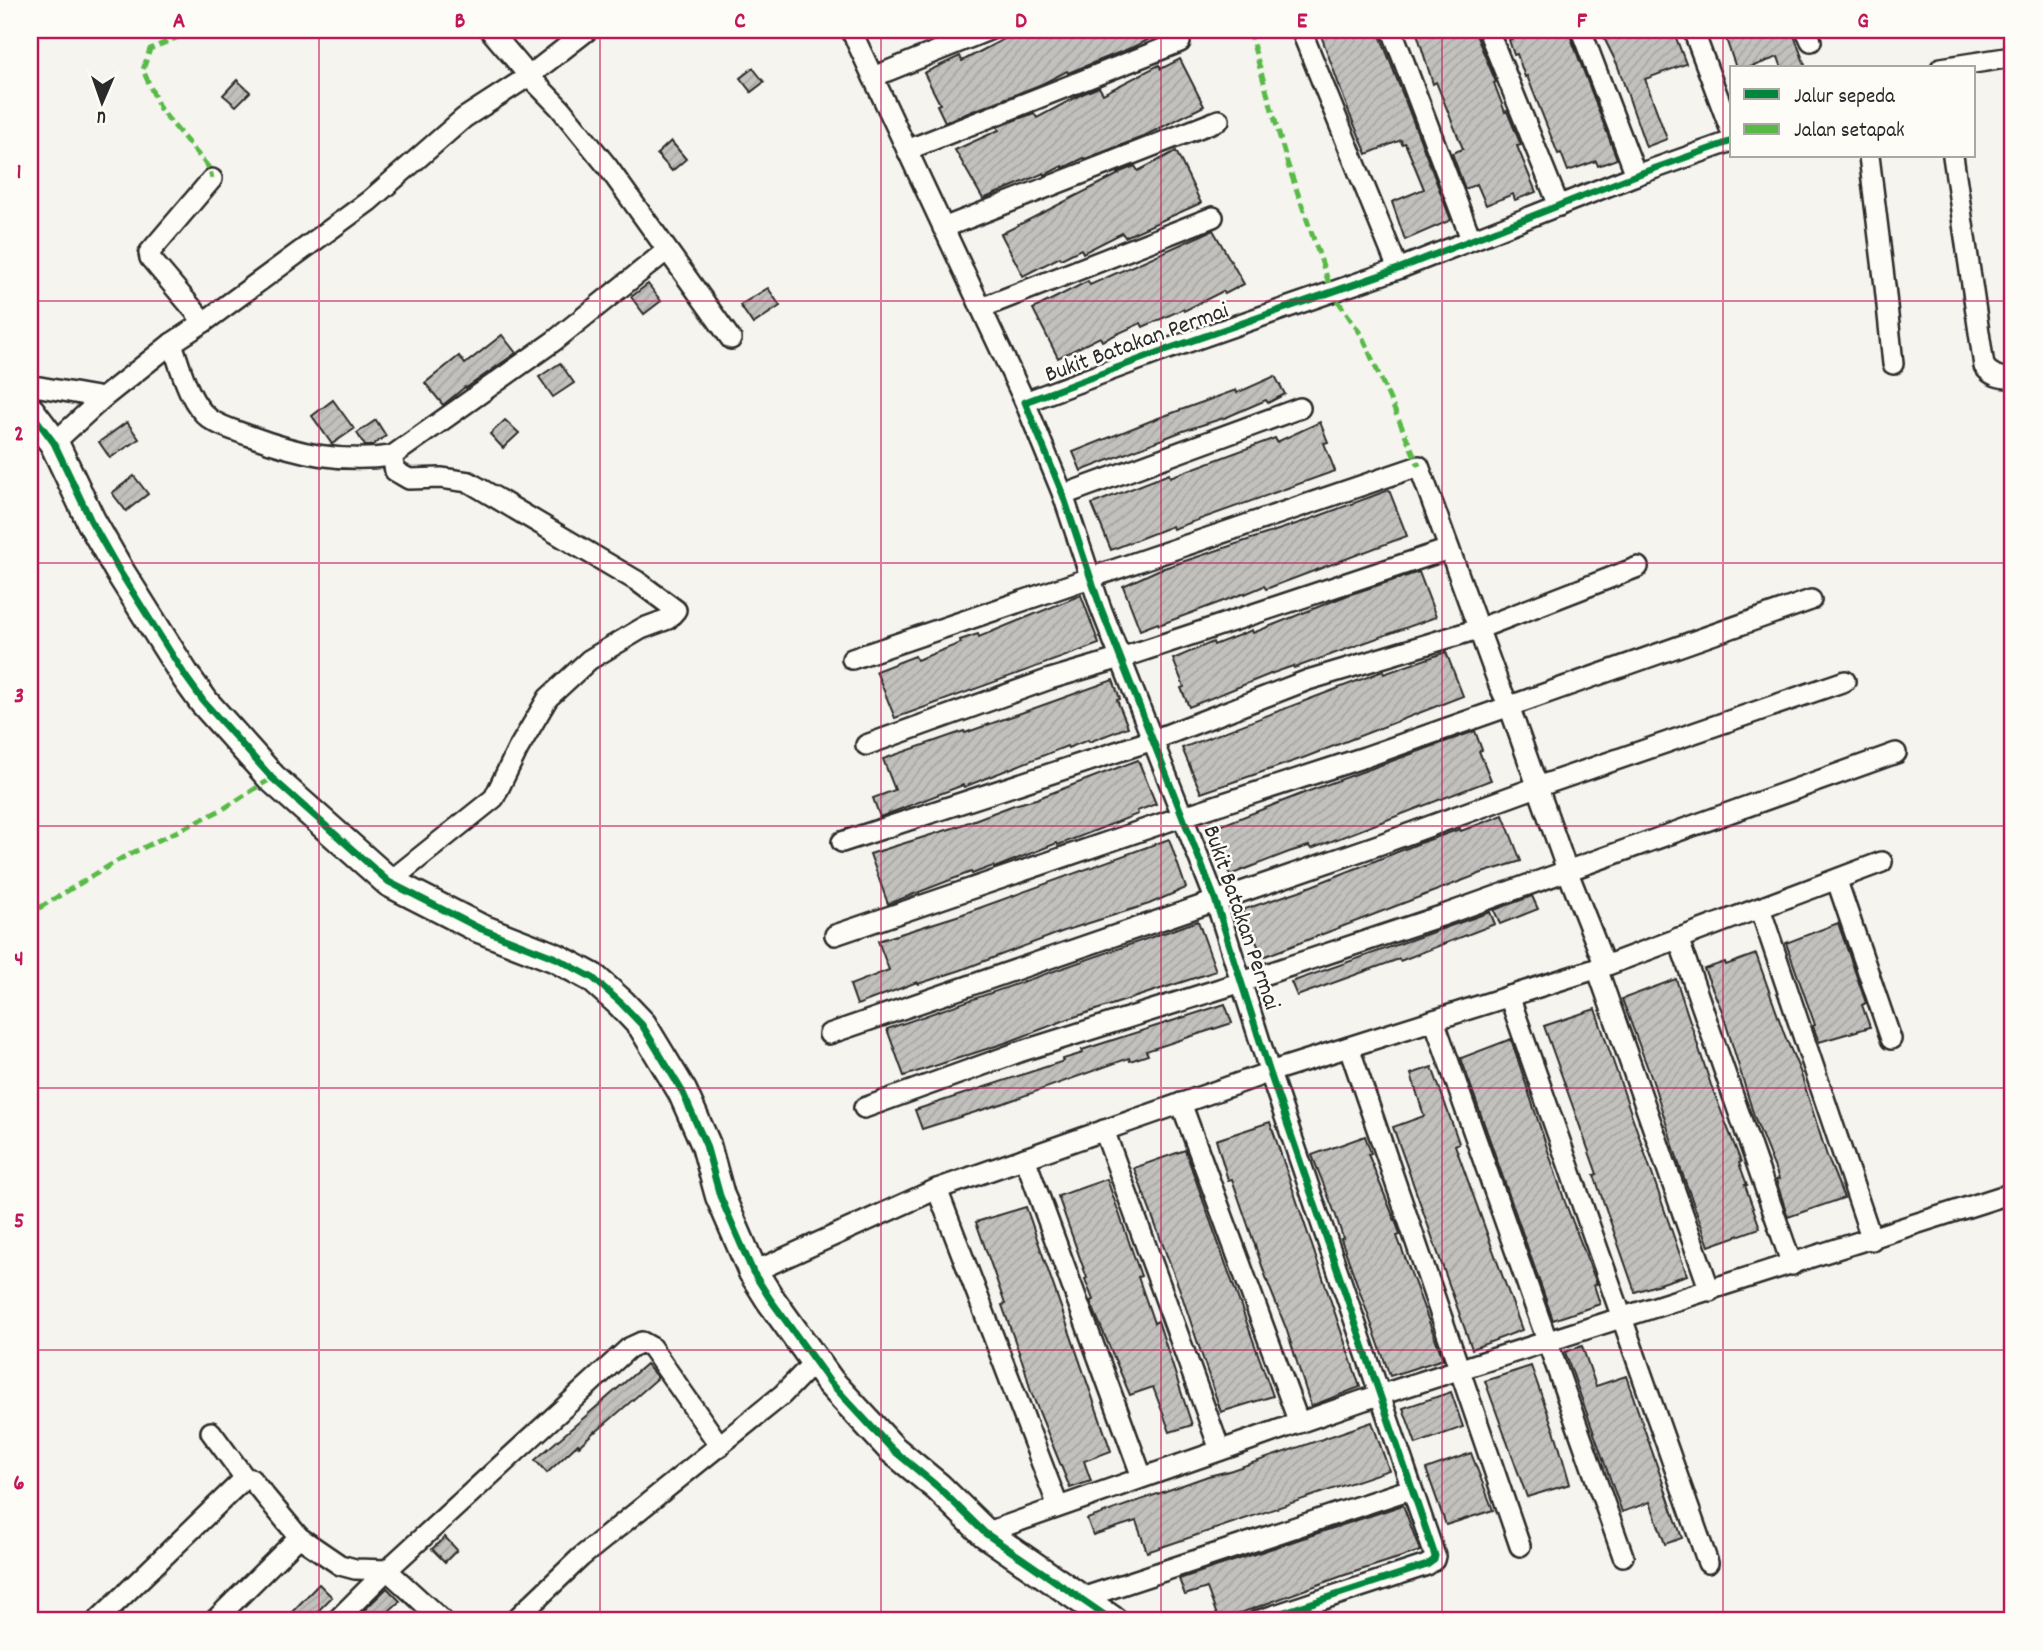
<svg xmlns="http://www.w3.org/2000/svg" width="2042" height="1651" font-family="Dekko,sans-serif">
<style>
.building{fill:url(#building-hatch);stroke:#2b2b2b;stroke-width:2}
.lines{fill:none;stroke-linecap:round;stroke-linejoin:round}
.street-casing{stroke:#2b2b2b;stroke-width:24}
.secondary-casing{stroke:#2b2b2b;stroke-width:33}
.street{stroke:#fdfcf7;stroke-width:19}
.secondary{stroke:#fdfcf7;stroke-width:28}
.quiet{stroke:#58b947;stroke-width:5;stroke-dasharray:10 5;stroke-linecap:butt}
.cycleway-casing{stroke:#fdfcf7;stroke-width:11}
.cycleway{stroke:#00873e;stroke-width:7}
.grid{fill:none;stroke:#c2185b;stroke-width:2;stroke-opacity:0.55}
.labels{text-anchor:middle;stroke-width:5;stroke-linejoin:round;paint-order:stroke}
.street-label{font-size:24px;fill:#2b2b2b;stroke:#fdfcf7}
.neatline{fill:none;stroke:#c2185b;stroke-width:2.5}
.grid-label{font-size:23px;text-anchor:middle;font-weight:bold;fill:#c2185b}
</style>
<defs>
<pattern id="building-hatch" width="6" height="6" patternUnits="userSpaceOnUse" patternTransform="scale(1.75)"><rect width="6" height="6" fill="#c2c1be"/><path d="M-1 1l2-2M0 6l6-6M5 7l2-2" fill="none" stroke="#a7a6a3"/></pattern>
</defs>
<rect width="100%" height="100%" fill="#f5f4ef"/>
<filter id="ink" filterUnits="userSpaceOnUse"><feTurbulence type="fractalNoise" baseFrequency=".0143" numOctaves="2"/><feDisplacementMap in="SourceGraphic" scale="14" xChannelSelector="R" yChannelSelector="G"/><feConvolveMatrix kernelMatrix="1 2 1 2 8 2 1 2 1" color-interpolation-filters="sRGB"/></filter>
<g filter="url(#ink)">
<g class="building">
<path d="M1021,30H1168L1133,47L1068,73L1067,71L1042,84L945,122L937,105L940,104L924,73L960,56L962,61Z"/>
<path d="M1319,30H1378L1451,220L1405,240L1392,202L1424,189L1413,162L1405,143L1402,144L1401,140L1367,154L1350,115Z"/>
<path d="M1416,30H1474L1496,82L1494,83L1505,112L1507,111L1521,145L1517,146L1536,192L1515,200L1513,194L1486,205L1477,184L1465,189L1452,153L1463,149L1436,82L1433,84Z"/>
<path d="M1508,30H1568L1617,159L1598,166L1596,161L1568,171L1561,153L1558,154L1527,76L1525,77L1517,54L1514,55L1509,40L1512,39Z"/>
<path d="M1600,30H1673L1686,64L1645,79L1667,139L1646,147L1617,64Z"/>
<path d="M1723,30H1792L1806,68H1782L1778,57L1748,68H1736Z"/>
<path d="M1180,59L1204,106L1140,138L1085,159L1084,158L1063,168L1062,166L1045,175L1044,173L983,199L955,150L999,130L997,127L1034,113L1037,118L1080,95L1099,87L1103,94L1159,65L1161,69Z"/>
<path d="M753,68L764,82L751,92L740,78Z"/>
<path d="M237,80L250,92L236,106L223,95Z"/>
<path d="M671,141L686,159L672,171L657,154Z"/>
<path d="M1176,151L1201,203L1125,237L1122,233L1083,253L1081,249L1061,259L1060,257L1023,276L1001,234L1119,174L1118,173L1135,166L1138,171Z"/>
<path d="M1213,230L1244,284L1225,294L1223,291L1184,311L1183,309L1143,327L1141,323L1102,341L1100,337L1058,358L1033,309L1088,281L1090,285Z"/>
<path d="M648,284L661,301L644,314L631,297Z"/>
<path d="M768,288L780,306L753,324L740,305Z"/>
<path d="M502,335L516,353L466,388L465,387L443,405L425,383L459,356L465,364Z"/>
<path d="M560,363L574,383L553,397L539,377Z"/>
<path d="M1275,376L1285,394L1268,403L1266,400L1227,417L1183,431L1081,471L1073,452L1153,420L1236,390L1237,393Z"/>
<path d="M333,400L354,429L332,444L312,416Z"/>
<path d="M376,420L386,436L371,446H365L357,433Z"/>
<path d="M505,420L519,433L503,448L490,434Z"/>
<path d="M127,422L139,439L110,458L99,442Z"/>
<path d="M1320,422L1328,442L1324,443L1335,471L1173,529L1172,526L1111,550L1092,504L1169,474L1170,477L1275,438L1277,442Z"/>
<path d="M134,476L148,494L126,511L112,493Z"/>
<path d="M1389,490L1407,536L1266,589L1264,586L1245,594V593L1159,625L1158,623L1140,630L1123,586L1158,570L1308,520Z"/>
<path d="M1419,572L1436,617L1294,668L1293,666L1273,673L1189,707L1181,688L1184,687L1173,659L1213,642L1214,645L1252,630L1253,633L1348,595Z"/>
<path d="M1081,595L1099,644L895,718L876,671L915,656L917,660L961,643L960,640L978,634L979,637Z"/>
<path d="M1446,652L1463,696L1303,758L1201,793L1182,748L1383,671L1384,674Z"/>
<path d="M1113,680L1120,699L1117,700L1128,727L1089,742L1088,740L1068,748L1067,746L964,787L963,785L880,817L873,798L895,790L883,759L964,731L965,733Z"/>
<path d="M1475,731L1482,750L1479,751L1491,780L1311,849L1309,846L1289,852L1230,875L1212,829L1309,791Z"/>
<path d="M1138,760L1156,804L1137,811L1138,814L1058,845L1057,843L994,868L993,866L972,874L971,872L888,904L870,854L953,828L1014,805L1036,799Z"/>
<path d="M1503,815L1521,861L1482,873L1263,957L1242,910L1299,891L1420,843L1460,829L1461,831Z"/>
<path d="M1169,839L1186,888L1149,904L1064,931L961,970L918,984L917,982L857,1005L850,985L889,970L878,941L960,915Z"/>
<path d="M1532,896L1538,909L1500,924L1494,910Z"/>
<path d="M1490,912L1495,924L1400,961L1399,959L1297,996L1291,982Z"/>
<path d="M1198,921L1216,971L1068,1019L1008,1042L904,1076L887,1029Z"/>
<path d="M1838,923L1866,1003L1862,1005L1870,1027L1819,1042L1813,1026L1815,1025L1786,943Z"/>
<path d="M1756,954L1785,1036L1800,1071L1827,1156L1844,1198L1788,1217L1776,1180L1779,1179L1754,1116L1722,1011L1704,969L1725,962L1726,965Z"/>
<path d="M1676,979L1711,1085L1741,1162L1739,1163L1747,1185H1745L1760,1228L1709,1246L1680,1167L1653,1082L1622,999Z"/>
<path d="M1225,1004L1232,1023L1146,1051L1148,1055L1130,1061L1129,1058L1004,1103L922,1129L915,1110L1064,1061L1063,1059L1083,1053L1082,1050Z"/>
<path d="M1595,1009L1687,1275L1635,1292L1594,1175L1597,1174L1544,1026Z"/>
<path d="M1511,1039L1565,1202L1597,1284L1594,1285L1600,1304L1553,1320L1461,1058Z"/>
<path d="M1432,1067L1459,1143L1455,1145L1522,1330L1472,1349L1393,1127L1424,1116L1411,1074Z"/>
<path d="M1270,1122L1360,1387L1311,1406L1286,1328L1269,1286L1232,1179L1228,1180L1216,1140Z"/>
<path d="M1365,1136L1371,1153L1368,1154L1398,1228L1400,1235L1397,1236L1443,1359L1390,1376L1341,1239L1343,1238L1336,1216L1312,1155Z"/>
<path d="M1185,1150L1273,1396L1221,1412L1181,1293L1134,1168Z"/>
<path d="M1107,1179L1141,1276L1138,1277L1154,1323L1158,1321L1192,1425L1170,1432L1153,1387L1130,1395L1090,1301L1093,1300L1085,1279L1087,1278L1058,1196Z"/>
<path d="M1026,1207L1111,1451L1084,1461L1091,1481L1070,1488L1031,1392L1025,1369L1002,1305L1005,1304L976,1222Z"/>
<path d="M1582,1346L1596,1386L1626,1376L1682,1538L1665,1544L1650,1502L1622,1512L1565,1352Z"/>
<path d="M646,1364L658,1378L596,1432L595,1431L579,1446L578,1444L547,1473L535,1460Z"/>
<path d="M1531,1366L1557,1439L1570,1484L1527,1497L1485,1381Z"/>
<path d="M1451,1392L1463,1427L1416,1444L1403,1408Z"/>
<path d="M1372,1422L1389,1470L1147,1552L1136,1521L1093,1535L1087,1519L1208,1476L1229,1471Z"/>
<path d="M1471,1453L1493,1510L1446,1525L1426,1469Z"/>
<path d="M1403,1505L1420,1551L1342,1576L1219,1621L1207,1588L1185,1595L1179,1579Z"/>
<path d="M445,1537L457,1550L445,1562L432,1549Z"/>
<path d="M319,1584L332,1597L308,1621H298L290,1614Z"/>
<path d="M387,1588L400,1601L378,1621H353Z"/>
</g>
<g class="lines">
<defs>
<g id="street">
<path d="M490,30L529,76L588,30"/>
<path d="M851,30L1025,402"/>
<path d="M1301,30L1398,269"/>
<path d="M1392,30L1471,239"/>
<path d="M1488,30L1559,206"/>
<path d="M1581,30L1636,175"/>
<path d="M1693,30L1732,134"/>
<path d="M1806,30L1811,41"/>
<path d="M1941,68L2012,57"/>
<path d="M873,77L989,30"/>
<path d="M907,150L1180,42"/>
<path d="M1869,156L1885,286L1893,364"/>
<path d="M1953,156L1984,366C1991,376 2000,378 2012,378"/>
<path d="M943,228L1219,120"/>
<path d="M981,308L1213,217"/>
<path d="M204,322L150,258L149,253L212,179"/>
<path d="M172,343C180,366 189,404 210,419C221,427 237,431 250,436C299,454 340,463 392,456L554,341L666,251"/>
<path d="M30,387H40L103,398"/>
<path d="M54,443L103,398L172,343L204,322L369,201L464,118L529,76L560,108L607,166L731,339"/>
<path d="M1063,495L1300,408"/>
<path d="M852,659L1419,466L1499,685L1509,706L1567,870L1605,966"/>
<path d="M866,745L1050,679L1121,658L1449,549"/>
<path d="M842,842L1153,740L1308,680L1478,629L1638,567"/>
<path d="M1837,881L1891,1039"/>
<path d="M389,882L494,798L518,749L548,698L589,660L641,629L668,619L676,610L637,581L469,482L441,478L409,479L395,471L392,456"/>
<path d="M1760,908L1872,1240"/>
<path d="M835,935L1181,817L1365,757L1811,600"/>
<path d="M1678,938L1792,1265"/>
<path d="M1597,968L1710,1291"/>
<path d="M1509,996L1708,1563"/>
<path d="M1434,1020L1623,1556"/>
<path d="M829,1034L1378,845L1537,787L1845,681"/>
<path d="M1349,1047L1520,1546"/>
<path d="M1181,1103L1299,1423"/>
<path d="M864,1108L1019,1052L1242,982L1441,916L1896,753"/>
<path d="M1104,1130L1220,1450"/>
<path d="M1025,1158L1142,1477"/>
<path d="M937,1189L1058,1506"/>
<path d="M753,1272L937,1189L1279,1069L1605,966L1882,862"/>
<path d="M211,1432L245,1478"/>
<path d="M985,1533L1364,1400L2012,1193"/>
<path d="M1079,1599L1411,1489"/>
<path d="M97,1621L245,1478L251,1479L299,1537"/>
<path d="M214,1621L299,1537L340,1565L355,1569L387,1570L443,1621"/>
<path d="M336,1621L387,1570L629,1348L642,1342L651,1347L720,1446"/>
<path d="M514,1621L581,1557L782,1395L814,1362"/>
<path d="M1257,1621L1427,1565L1434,1560L1435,1556L1270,1073L1215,899L1100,606L1063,495L1025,402L1165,350L1398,269L1636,175L1732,141"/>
</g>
<path id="secondary" d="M30,411L54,443L91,521L120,572L186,677L204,702L272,778L389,882L479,928L556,958L593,978L621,1003L642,1025L682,1091L706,1145L720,1196L753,1272L770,1299L830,1382L892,1449L938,1487L985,1533L1113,1621"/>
</defs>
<use href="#street" class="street-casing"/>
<use href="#secondary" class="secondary-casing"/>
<use href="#street" class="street"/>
<use href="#secondary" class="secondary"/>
<g class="quiet">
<path d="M195,30L150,49L143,70L160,109L210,169L212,179"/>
<path d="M1249,30L1287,162L1332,292L1362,336L1419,466"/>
<path d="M30,920L39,908L122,858L223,809L272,778"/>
</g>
<defs>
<g id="cycleway">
<path d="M30,411L54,443L91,521L120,572L186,677L204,702L272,778L389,882L479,928L556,958L593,978L621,1003L642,1025L682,1091L706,1145L720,1196L753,1272L770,1299L830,1382L892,1449L938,1487L985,1533L1113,1621"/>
<path d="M1257,1621L1427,1565L1434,1560L1435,1556L1270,1073L1215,899L1100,606L1063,495L1025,402L1165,350L1398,269L1636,175L1732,141"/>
</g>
</defs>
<use href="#cycleway" class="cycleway-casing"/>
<use href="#cycleway" class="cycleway"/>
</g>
</g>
<path class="grid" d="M319,30V1621M600,30V1621M881,30V1621M1161,30V1621M1442,30V1621M1723,30V1621M30,301H2012M30,563H2012M30,826H2012M30,1088H2012M30,1350H2012"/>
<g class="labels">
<g class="street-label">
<text transform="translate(1136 341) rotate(-20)" y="8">Bukit Batakan Permai</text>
<text transform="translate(1243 917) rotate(71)" y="8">Bukit Batakan Permai</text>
</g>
</g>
<rect width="2042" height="1651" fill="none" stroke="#fdfcf7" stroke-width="77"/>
<rect x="1730" y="66" width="245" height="91" fill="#fdfcf7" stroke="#a9a8a5" stroke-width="2"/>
<rect x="1744" y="89" width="35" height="10" fill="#00873e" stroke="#a9a8a5" stroke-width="2"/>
<text x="1794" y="102" font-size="21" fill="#2b2b2b">Jalur sepeda</text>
<rect x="1744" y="124" width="35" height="10" fill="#58b947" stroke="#a9a8a5" stroke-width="2"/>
<text x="1794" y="136" font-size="21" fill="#2b2b2b">Jalan setapak</text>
<g transform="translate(102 102) rotate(182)" stroke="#fdfcf7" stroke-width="5" paint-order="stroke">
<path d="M0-5L12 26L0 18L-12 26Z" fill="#2b2b2b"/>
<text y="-10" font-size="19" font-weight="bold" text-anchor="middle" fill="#2b2b2b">U</text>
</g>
<rect x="38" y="38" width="1966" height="1574" class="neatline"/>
<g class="grid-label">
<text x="179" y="27">A</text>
<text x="460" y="27">B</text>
<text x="740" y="27">C</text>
<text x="1021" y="27">D</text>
<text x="1302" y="27">E</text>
<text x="1582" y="27">F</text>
<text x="1863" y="27">G</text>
<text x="19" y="178">1</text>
<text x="19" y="440">2</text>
<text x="19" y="702">3</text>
<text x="19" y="965">4</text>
<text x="19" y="1227">5</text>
<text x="19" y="1489">6</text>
</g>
</svg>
